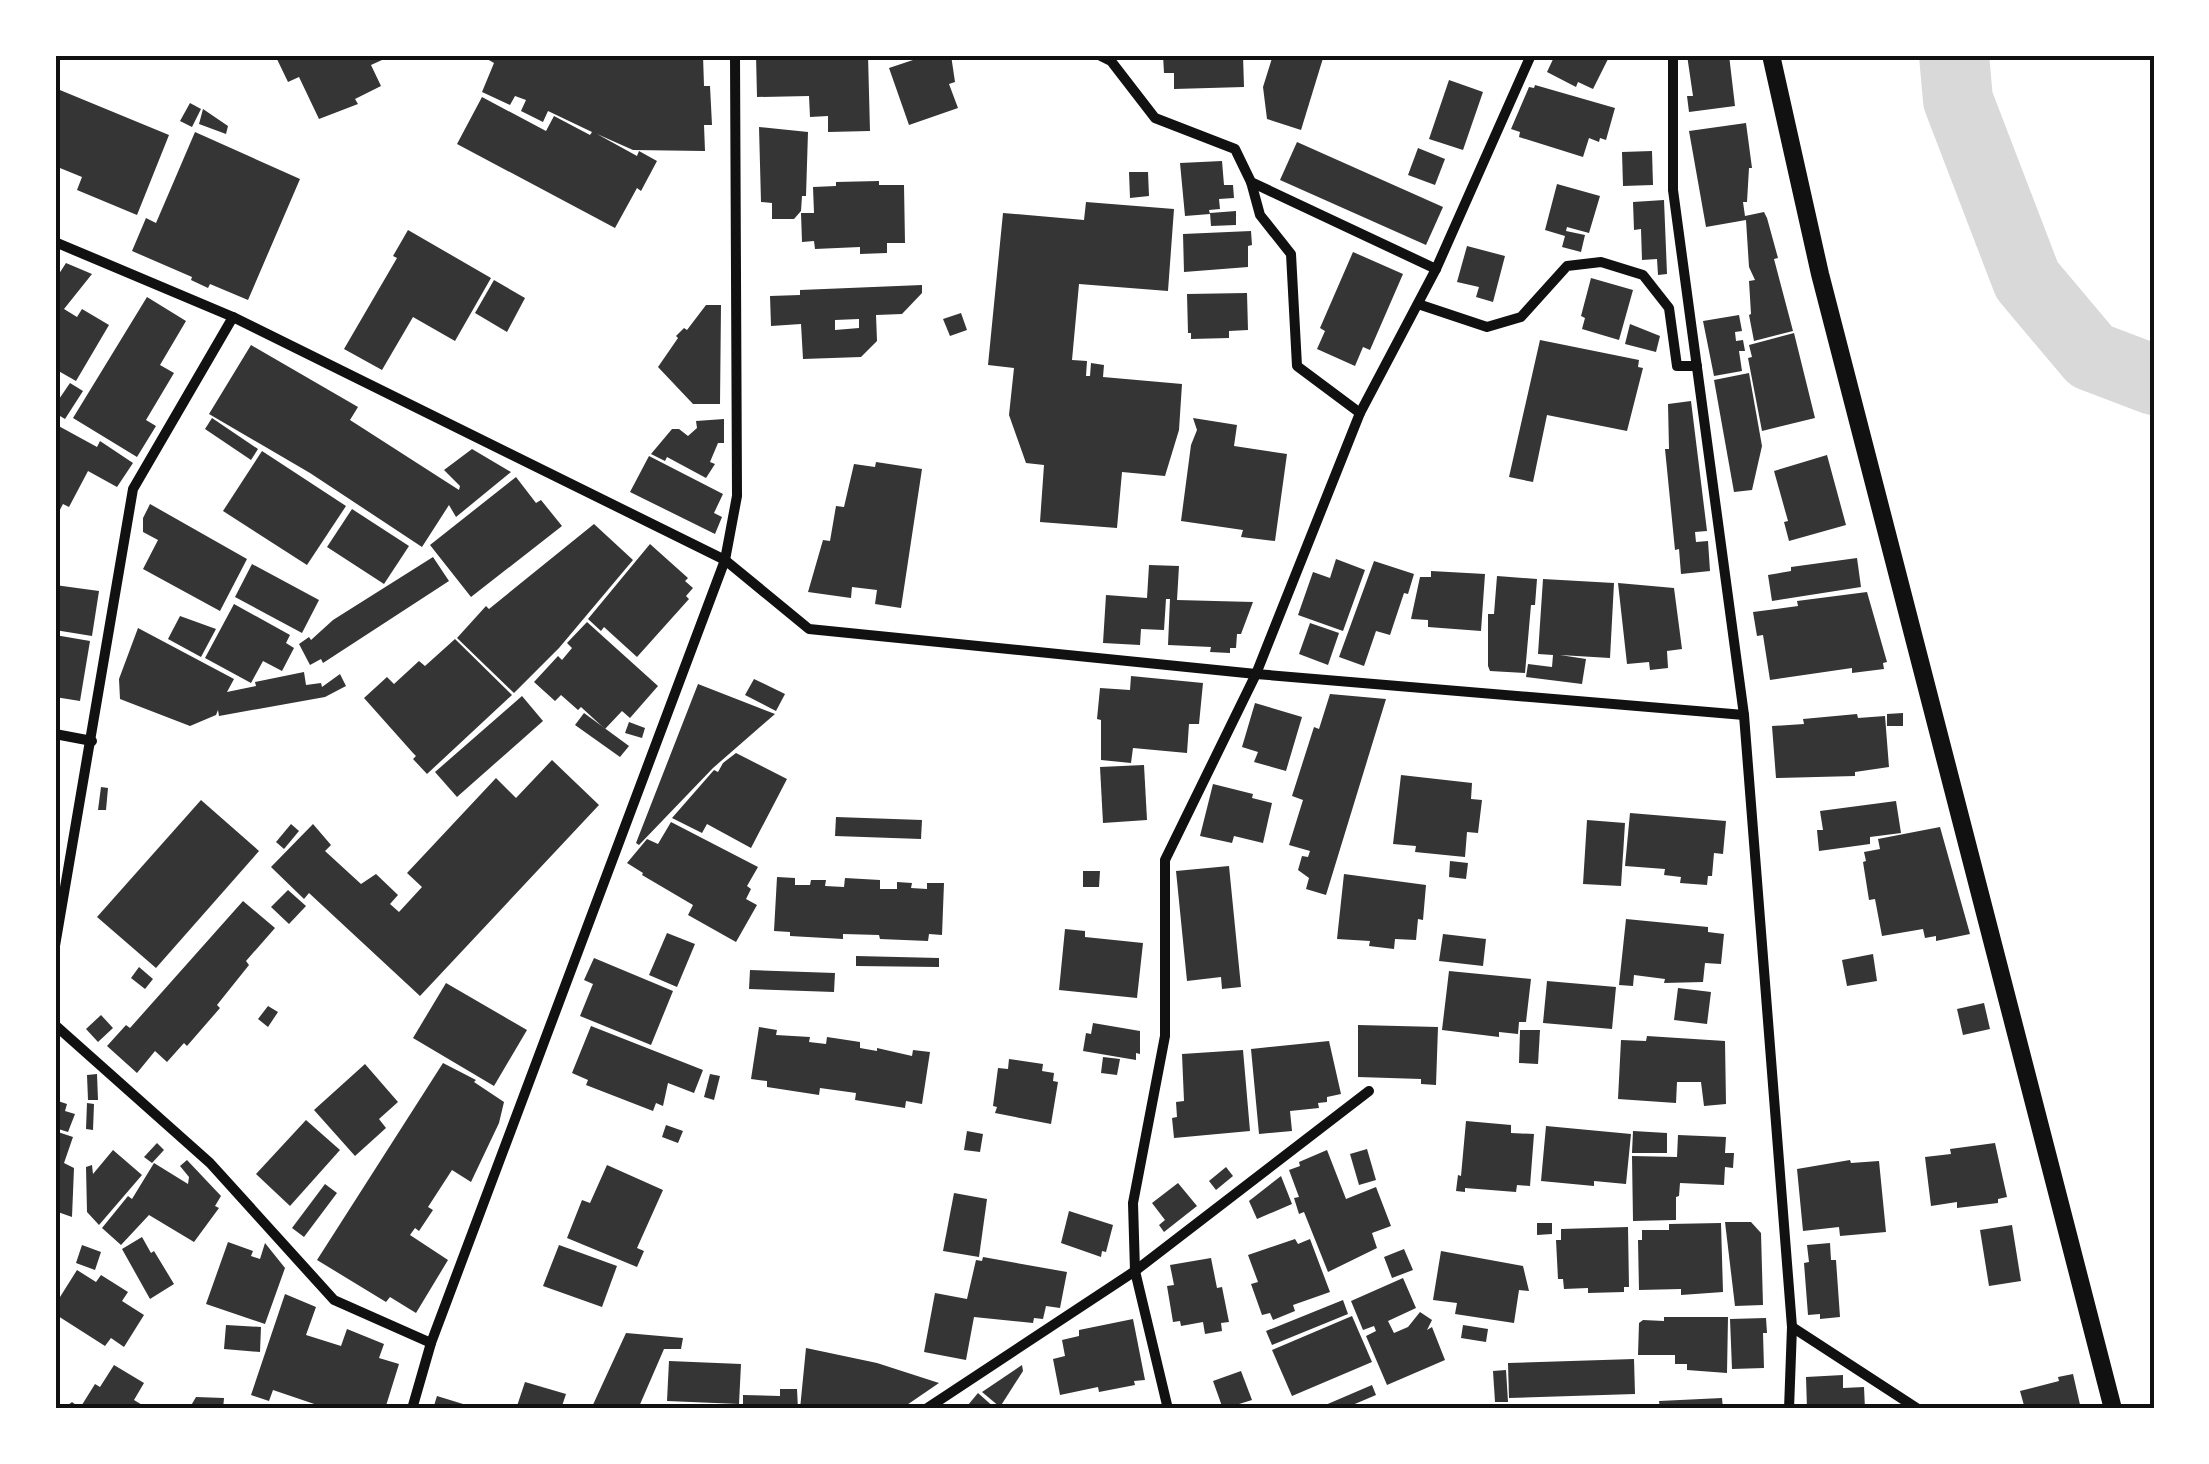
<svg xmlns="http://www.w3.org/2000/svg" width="2209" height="1464" font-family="Quicksand,sans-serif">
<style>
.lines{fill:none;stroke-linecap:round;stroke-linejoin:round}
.river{stroke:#d9d9d9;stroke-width:70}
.building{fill:#353535;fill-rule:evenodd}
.minor{stroke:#111;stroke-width:10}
.tertiary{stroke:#111;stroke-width:18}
.neatline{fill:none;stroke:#111;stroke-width:4}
</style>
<rect width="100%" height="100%" fill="#fff"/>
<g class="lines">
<path class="river" d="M1954,55L1958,100L2027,280L2091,356L2154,380"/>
</g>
<g class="building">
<path d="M275,55H393L371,65L381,86L355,99L358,104L319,119L299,77L288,82Z"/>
<path d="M480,55H703L704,86H710L712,125H704L705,151L633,150L597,134L637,156L639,151L657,161L641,191L637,188L615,228L457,144L482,97L546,131L554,116L590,135L592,132L548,111L543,122L521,111L526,100L515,96L510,105L482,92L494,63Z"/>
<path d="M756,55H868L870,131L828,132V116L810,117L809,96L757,97Z"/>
<path d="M928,55H951L955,82L949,84L958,108L909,125L889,68Z"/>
<path d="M1163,55H1243L1244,87L1174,89V73H1164Z"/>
<path d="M1273,55H1324L1301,130L1267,119L1263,87Z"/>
<path d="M1555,55H1610L1593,89L1578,82L1576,87L1547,72Z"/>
<path d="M1687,55H1729L1735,106L1689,112L1687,96H1693Z"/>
<path d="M1449,80L1483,92L1463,150L1429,139Z"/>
<path d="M1535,85L1615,108L1606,140L1600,138L1599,142L1589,138L1583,157L1519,137L1520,132L1511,129L1529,87L1534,88Z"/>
<path d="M55,88L169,135L137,215L77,190L82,177L55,166V138L59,128L55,127Z"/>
<path d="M190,103L201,109L192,127L180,121Z"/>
<path d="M203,109L228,126L226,134L199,124Z"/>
<path d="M1746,123L1752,168H1749L1747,202H1743L1745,216L1764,212L1767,218L1778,258L1774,259L1793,331L1754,341L1749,315L1751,314L1749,281L1755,280L1749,267L1746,220L1706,227L1689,131Z"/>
<path d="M759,127L808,132L806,196H802L801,211L794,219H772V203L761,202Z"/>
<path d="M195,132L300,179L248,300L210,284L208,288L191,280L192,277L132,251L146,218L156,223Z"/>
<path d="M1297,142L1443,207L1426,245L1280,180Z"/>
<path d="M1418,148L1445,159L1435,185L1408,175Z"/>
<path d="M1652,151L1653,185L1623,186L1622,152Z"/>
<path d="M1222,161L1224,185H1233L1234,198L1219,199L1220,209L1209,210L1210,214L1185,216L1180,163Z"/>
<path d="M1129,172H1148L1149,196L1130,198Z"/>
<path d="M879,181V185H904L905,243H887V253L860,254V247L815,249L814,241L802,242L801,213H814L813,187L836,186V182Z"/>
<path d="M1557,184L1600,196L1589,233L1567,227L1566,231L1585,235L1581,252L1562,247L1565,236L1545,230Z"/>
<path d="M1664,200L1667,274L1658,275L1657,259L1642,260L1641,229L1634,230L1633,202Z"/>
<path d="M1086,202L1174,209L1168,291L1079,284L1072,360L1087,361L1086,376H1090L1091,363L1104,365L1103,377L1182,384L1179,430L1165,476L1122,472L1117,528L1040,522L1044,465L1026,463L1009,415L1014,368L988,365L1003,213L1084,220Z"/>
<path d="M1236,211V225L1211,226L1210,213Z"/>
<path d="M408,230L491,278L455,341L413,317L382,370L344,349L397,258L393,256Z"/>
<path d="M1251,231L1252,245L1248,246V267L1184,272L1183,234Z"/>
<path d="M1467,246L1505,256L1493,302L1476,297L1479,287L1457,282Z"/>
<path d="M1353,252L1403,274L1370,350L1363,347L1355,366L1317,349L1325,331L1320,328Z"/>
<path d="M66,263L92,274L64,309L77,317L82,309L109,325L76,381L55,369V280Z"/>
<path d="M1591,278L1633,290L1619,340L1582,329L1585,318L1581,316Z"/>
<path d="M494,280L525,298L507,332L475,313Z"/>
<path d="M922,285V293L902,314L876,315L877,341L861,357L803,359L801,324L771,326L770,296L800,295V290ZM859,319V328L835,330V320Z"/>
<path d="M1247,293L1248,330L1229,331V338L1191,339V333H1188L1187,294Z"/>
<path d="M147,297L186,321L160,365L174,373L146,420L156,426L137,457L73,418Z"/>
<path d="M706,305H721L720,404H693L658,367L678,338L676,336L684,328L687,330Z"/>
<path d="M961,313L967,330L950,336L943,319Z"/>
<path d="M1739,315L1742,331L1735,332L1736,341L1743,340L1745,351H1739L1742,371L1714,376L1703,321Z"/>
<path d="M1630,324L1660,336L1656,352L1625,344Z"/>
<path d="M1794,333L1815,418L1762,431L1748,358L1752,357L1749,345Z"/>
<path d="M1540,340L1639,360L1638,367L1643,368L1627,431L1547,415L1533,482L1509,477Z"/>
<path d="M251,345L358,407L350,420L459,490L460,486L444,470L472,449L511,472L456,517L449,505L422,547L310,473L209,414Z"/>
<path d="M1749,373L1762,446L1752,490L1734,492L1714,380Z"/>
<path d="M70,383L83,391L65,419L55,413V405Z"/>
<path d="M1691,401L1707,531L1695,532L1696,542L1708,541L1710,571L1681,574L1679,549L1675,550L1665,449H1669L1668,404Z"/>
<path d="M212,418L258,449L251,460L205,429Z"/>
<path d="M1193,418L1237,425L1234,446L1287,454L1275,541L1241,537L1243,530L1181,521L1191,445L1197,430Z"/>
<path d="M724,419V443H718L710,462L715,464L706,478L667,457L665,461L651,454L672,429H679L688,436L697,428L696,421Z"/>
<path d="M55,424L97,447L100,441L133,463L117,487L88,471L69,507L63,504L55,519Z"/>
<path d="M262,451L346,506L307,565L223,511Z"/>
<path d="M1827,455L1846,525L1789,541L1784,522L1788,521L1774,471Z"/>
<path d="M649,456L723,494L714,513L722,517L715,534L630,492Z"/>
<path d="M876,462L922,469L901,608L875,604L877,590L852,587L851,598L808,592L823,540L830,541L836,506L844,507L854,464L875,467Z"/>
<path d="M516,477L536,503L541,500L562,526L471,597L430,545Z"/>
<path d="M150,504L247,559L220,611L143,569L158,540L143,532V518Z"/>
<path d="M352,509L409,546L384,584L327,547Z"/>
<path d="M594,524L633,560L559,648L514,693L457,638L486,606L489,609Z"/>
<path d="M650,544L688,578L685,581L693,588L686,596L689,599L637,657L604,627L601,631L588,619Z"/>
<path d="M433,557L449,581L323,663L321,659L310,665L299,644L309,637L311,640L333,620Z"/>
<path d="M1857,558L1861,587L1772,601L1768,575L1791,571V567Z"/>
<path d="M1336,559L1365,570L1343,631L1298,615L1313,572L1330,578Z"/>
<path d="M1374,561L1414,574L1408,594L1404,593L1390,635L1376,631L1364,666L1339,657Z"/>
<path d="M252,564L319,600L302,633L235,597Z"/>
<path d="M1149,565L1179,566L1177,600L1253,602L1241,634H1237L1236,648H1230V653L1210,652L1211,647L1168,645L1170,599H1166L1164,630L1141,629L1140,645L1103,643L1106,595L1147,598Z"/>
<path d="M1431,571L1485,574L1481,631L1428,627V620L1411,619L1420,577H1431Z"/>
<path d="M1497,576L1537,579L1535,605H1531L1525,673L1490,671L1488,666V614H1494Z"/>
<path d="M1543,579L1614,583L1610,658L1560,655L1586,659L1582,684L1526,677L1528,664L1552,667L1553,655L1538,654Z"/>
<path d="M1618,583L1674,588L1682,649L1667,651L1668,668L1650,670L1649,662L1627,664Z"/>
<path d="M55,585L99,591L92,636L55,630Z"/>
<path d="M1867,592L1887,662L1883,663L1884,669L1852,673V668L1770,680L1763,635L1757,636L1753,612L1798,606L1797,601Z"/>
<path d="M234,604L290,635L286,643L294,648L282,671L263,661L251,683L205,658Z"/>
<path d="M180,616L216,629L201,657L168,639Z"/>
<path d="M587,622L658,686L630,718L622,711L605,729L581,707L578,710L561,695L555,701L534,682L558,656L562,660L572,648L567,643Z"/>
<path d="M1310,623L1339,633L1328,665L1299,654Z"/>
<path d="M138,628L234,679L227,692L256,686L255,682L304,672L306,685L321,683L322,687L340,674L346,686L325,697L219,716L218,710L216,715L190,726L120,699L119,679Z"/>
<path d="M55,635L90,641L80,701L55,697Z"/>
<path d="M455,639L512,695L427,774L413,759L416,756L413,753L364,698L387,677L394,684L419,661L425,666Z"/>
<path d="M1131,676L1203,683L1199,724H1189L1187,753L1133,748L1131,763L1101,760V720L1097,719L1100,688L1130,690Z"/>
<path d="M754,679L785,694L776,711L745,695Z"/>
<path d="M698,684L775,714L713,768L639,845L636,843Z"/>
<path d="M1330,694L1386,699L1326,895L1306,889L1309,878L1298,870L1302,856L1308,857L1310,851L1289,845L1303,800L1292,796L1314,727L1319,729Z"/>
<path d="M522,696L543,721L457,797L435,772Z"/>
<path d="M1255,703L1302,717L1286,771L1254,762L1258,752L1242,747Z"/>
<path d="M584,713L629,746L620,757L575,725Z"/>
<path d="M1903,713V726H1887V714Z"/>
<path d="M1857,714L1858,718L1885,716L1889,767L1855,772V776L1776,778L1772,726L1804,724L1803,719Z"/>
<path d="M629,722L645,728L642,738L625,733Z"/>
<path d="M736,753L787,779L751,848L707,824L702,833L672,818L714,770L718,772L723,763Z"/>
<path d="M552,760L599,805L420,996L309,893L304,899L271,867L313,824L331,845L325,851L361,884L376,874L398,895L390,904L399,912L422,887L407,873L496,778L516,798Z"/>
<path d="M1144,765L1147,820L1103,823L1100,767Z"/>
<path d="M1401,775L1472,783L1471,799L1482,800L1478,833L1467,832L1465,857L1415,852L1416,846L1393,844Z"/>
<path d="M1213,784L1253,794L1252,798L1272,803L1263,843L1234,836L1232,843L1200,836Z"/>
<path d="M101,787L108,788L106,810H98Z"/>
<path d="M201,800L259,851L156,968L97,917Z"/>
<path d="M1896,801L1901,833L1870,837V844L1819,851L1817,830H1823L1820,811Z"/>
<path d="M1630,813L1726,821L1723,854L1714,853L1712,876H1708L1707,885L1680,883L1681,877L1664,875L1665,869L1625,866Z"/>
<path d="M836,817L922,820L921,839L835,836Z"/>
<path d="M1587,820L1625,823L1621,886L1583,884Z"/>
<path d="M671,822L758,867L747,886L751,889L746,899L757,905L736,942L688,915L693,905L642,875L643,873L627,863L647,839L658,844Z"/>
<path d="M291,824L299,831L284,849L276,842Z"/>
<path d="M1940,827L1970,934L1936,941V936L1925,938L1923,929L1882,936L1875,899L1869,900L1863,862L1866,861L1864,852L1880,849L1878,839Z"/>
<path d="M1450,861L1468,863L1466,879L1449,877Z"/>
<path d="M1229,866L1241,987L1222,989L1221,977L1187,981L1176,871Z"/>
<path d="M1083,871H1100L1099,887H1083Z"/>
<path d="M1344,874L1426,885L1423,920L1418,919L1416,940L1395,939L1394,949L1369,946L1370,941L1337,939Z"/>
<path d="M777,877L795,878V885H810L811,880H826L825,886L844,887L845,878L880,880V889H897V882L912,883L911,888L927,889V883H944L942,935L929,934L928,941L880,939L879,935L843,934V939L790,936V932L774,931Z"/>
<path d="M288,890L306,906L289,924L271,907Z"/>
<path d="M243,901L275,928L246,961L249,965L217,1005L220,1008L187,1046L184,1043L167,1062L155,1051L137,1073L107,1046L126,1025L130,1028Z"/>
<path d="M1626,919L1708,927V932L1724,934L1721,964L1705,963L1703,982L1664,983L1665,979L1634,975L1633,986L1619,985Z"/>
<path d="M1065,929L1085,931V937L1143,943L1137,998L1059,990Z"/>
<path d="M667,933L695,944L677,987L649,975Z"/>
<path d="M1443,934L1486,939L1483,966L1439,961Z"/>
<path d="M1873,954L1877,981L1847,986L1842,960Z"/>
<path d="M856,956L939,958V967L856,966Z"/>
<path d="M594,958L673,991L651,1045L580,1016L593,984L584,980Z"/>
<path d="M139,967L153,979L145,989L131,978Z"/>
<path d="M750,970L835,973L834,992L749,989Z"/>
<path d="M1449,971L1531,979L1526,1022H1519L1518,1034L1499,1032V1037L1442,1030Z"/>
<path d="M1547,981L1616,987L1612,1029L1543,1023Z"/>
<path d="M446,983L527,1030L494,1086L413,1038Z"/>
<path d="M1678,988L1711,992L1707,1024L1674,1020Z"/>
<path d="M1984,1003L1990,1029L1963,1035L1957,1009Z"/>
<path d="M268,1006L278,1012L268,1027L258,1019Z"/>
<path d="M101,1015L113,1028L98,1042L86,1029Z"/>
<path d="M1093,1023L1140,1031V1054L1136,1053V1060L1083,1051L1086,1033L1091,1034Z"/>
<path d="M1358,1025L1438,1027L1436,1085L1421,1084V1079L1358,1077Z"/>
<path d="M591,1026L703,1070L694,1093L668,1083L663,1106L656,1103L653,1111L586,1085L588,1080L572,1073Z"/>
<path d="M759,1027L777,1030L776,1035L810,1037L809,1042L826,1044L827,1037L860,1042V1048L877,1051V1048L912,1056L913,1050L930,1052L922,1104L906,1101L905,1108L855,1100L856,1093L820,1088L819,1095L767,1087V1081L751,1079Z"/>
<path d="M1520,1030H1540L1538,1064L1519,1063Z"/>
<path d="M1647,1036L1725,1041L1726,1104L1704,1106L1701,1082H1677L1676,1103L1618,1099L1621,1040L1646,1041Z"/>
<path d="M1329,1041L1341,1094L1327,1097V1102L1318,1103L1319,1108L1290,1111L1292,1131L1259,1134L1251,1049Z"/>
<path d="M1243,1050L1250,1131L1174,1138L1172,1118L1177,1117L1176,1102L1184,1101L1182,1054Z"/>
<path d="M1103,1057L1120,1059L1117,1075L1101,1073Z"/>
<path d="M1009,1059L1043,1064L1042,1071L1054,1073L1053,1081L1058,1082L1051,1124L995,1113L997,1107L993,1106L998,1068L1008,1069Z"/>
<path d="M443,1063L476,1080L474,1082L504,1102L499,1123L471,1182L452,1170L428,1207L433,1210L419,1231L415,1228L410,1235L448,1260L416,1313L390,1297L386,1302L317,1260Z"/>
<path d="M365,1064L398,1102L379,1119L386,1128L355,1156L314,1110Z"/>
<path d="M97,1074L98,1100H88L87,1075Z"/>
<path d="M710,1074L720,1076L714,1100L704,1097Z"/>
<path d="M55,1100L67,1104L65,1111L75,1114L68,1132L55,1128Z"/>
<path d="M87,1103L94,1104L93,1130L86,1129Z"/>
<path d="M306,1120L340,1150L290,1206L256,1174Z"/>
<path d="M1466,1121L1511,1125V1133L1534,1134L1530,1186L1517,1185L1516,1192L1465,1188V1192L1456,1191L1458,1175L1461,1176Z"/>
<path d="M666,1125L683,1131L678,1143L662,1137Z"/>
<path d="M1546,1126L1631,1134L1626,1184L1594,1181V1186L1541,1181Z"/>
<path d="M55,1131L73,1137L64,1163L74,1168L72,1217L55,1211Z"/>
<path d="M967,1131L983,1134L980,1152L964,1150Z"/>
<path d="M1633,1131L1667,1133V1153H1632Z"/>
<path d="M1678,1135L1726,1137L1725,1153H1734L1733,1168L1725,1167L1724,1185L1680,1183L1679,1196L1676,1197V1220L1633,1221L1632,1156L1677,1157Z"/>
<path d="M157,1143L164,1150L152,1163L144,1157Z"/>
<path d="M1995,1143L2007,1197L1998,1199V1203L1957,1208V1202L1931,1206L1925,1157L1951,1154L1950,1149Z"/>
<path d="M1367,1149L1376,1180L1359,1185L1350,1154Z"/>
<path d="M113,1150L142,1175L99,1225L87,1212L86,1167L92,1165L93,1174Z"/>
<path d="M1327,1150L1346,1199L1376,1187L1391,1226L1372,1233L1377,1248L1328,1272L1304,1212L1299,1214L1294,1198L1299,1197L1289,1170L1300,1166L1299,1162Z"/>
<path d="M187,1160L221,1196L215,1206L219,1208L194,1242L149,1215L121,1245L102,1228L128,1196L132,1199L154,1163L188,1184L189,1177L180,1166Z"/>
<path d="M1850,1160L1851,1163L1879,1161L1886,1232L1840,1236L1839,1227L1803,1231L1797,1169Z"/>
<path d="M607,1165L663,1190L637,1248L644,1251L637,1267L567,1238L582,1200L590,1203Z"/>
<path d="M1226,1167L1233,1176L1216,1190L1209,1181Z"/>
<path d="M1281,1176L1292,1204L1257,1219L1249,1201Z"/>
<path d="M1178,1183L1197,1206L1164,1232L1159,1225L1165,1220L1152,1203Z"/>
<path d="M325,1184L337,1193L304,1237L292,1228Z"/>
<path d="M954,1193L987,1199L979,1257L943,1251Z"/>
<path d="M1069,1211L1113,1225L1106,1252L1102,1251L1101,1257L1061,1243Z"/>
<path d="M1725,1222H1751L1761,1233L1763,1305L1735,1306Z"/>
<path d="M1537,1223H1552V1234L1537,1235Z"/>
<path d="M1721,1223L1723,1292L1681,1295V1289L1639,1290L1638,1240H1642V1230H1669V1224Z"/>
<path d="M2012,1225L2021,1281L1989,1286L1980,1230Z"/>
<path d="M1628,1227L1629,1287H1624V1292L1588,1293V1288L1564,1289L1563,1279H1558L1556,1240H1561V1229Z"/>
<path d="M142,1237L151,1253L154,1251L174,1284L150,1299L122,1249Z"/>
<path d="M1295,1239L1298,1244L1310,1239L1330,1292L1293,1305L1295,1311L1273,1320L1270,1313L1262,1315L1251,1284L1258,1282L1248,1255Z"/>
<path d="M228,1242L253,1251L251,1256L260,1259L265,1243L285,1268L265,1324L206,1304Z"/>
<path d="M1830,1243L1831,1260H1836L1840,1317L1820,1319V1314L1808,1315L1804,1263L1809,1262L1807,1245Z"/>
<path d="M82,1245L101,1252L95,1270L76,1263Z"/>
<path d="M559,1245L617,1266L602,1307L543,1286Z"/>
<path d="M1404,1249L1413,1270L1392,1278L1384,1257Z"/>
<path d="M1441,1251L1523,1266L1529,1291L1519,1290L1514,1323L1455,1314L1457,1303L1433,1300Z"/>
<path d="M983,1257L1067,1272L1060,1308L1046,1306L1043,1319L1034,1318L1033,1323L974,1317L966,1360L924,1352L935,1293L967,1299L976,1260L982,1261Z"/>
<path d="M1211,1258L1217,1288L1222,1287L1229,1322L1221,1323L1222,1331L1205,1334L1203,1322L1181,1326L1180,1321L1173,1322L1167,1286L1174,1285L1170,1265Z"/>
<path d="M77,1270L96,1282L101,1275L128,1292L122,1301L144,1315L124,1347L111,1338L105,1346L58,1316L55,1320V1305Z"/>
<path d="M1403,1278L1416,1308L1388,1321L1394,1333L1408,1327L1420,1312L1432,1320L1427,1330L1432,1327L1445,1360L1387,1385L1366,1336L1376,1331L1374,1326L1363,1330L1351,1301Z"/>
<path d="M285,1294L316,1307L306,1335L341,1346L347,1329L384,1344L379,1358L399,1364L385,1409H329L273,1390L269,1401L251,1395Z"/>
<path d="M1343,1300L1348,1314L1272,1345L1266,1331Z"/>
<path d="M1352,1316L1372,1362L1292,1396L1272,1350Z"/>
<path d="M1664,1317H1728L1727,1373L1687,1370V1364H1675V1355H1638L1639,1323L1643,1320L1664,1321Z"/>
<path d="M1766,1318L1767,1333H1763L1764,1368L1732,1369L1730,1319Z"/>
<path d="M1133,1319L1145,1380L1134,1381L1135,1385L1099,1392L1098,1387L1060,1395L1053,1359L1065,1356L1062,1340L1079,1336V1330Z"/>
<path d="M226,1325L261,1327L260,1352L224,1349Z"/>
<path d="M1463,1325L1488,1329L1486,1342L1461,1338Z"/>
<path d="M626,1333L683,1338L681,1349H664L638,1409H591Z"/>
<path d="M806,1348L877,1363L939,1383L901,1409H800Z"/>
<path d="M1634,1359L1635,1394L1509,1398L1508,1363Z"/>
<path d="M669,1361L741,1364L739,1404L667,1401Z"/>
<path d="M114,1365L144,1383L134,1400L144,1406L142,1409H63L72,1402L80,1408L95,1384L100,1387Z"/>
<path d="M1022,1365L1023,1371L1000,1407L982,1392Z"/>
<path d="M1506,1370L1508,1402H1495L1493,1371Z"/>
<path d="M1241,1371L1252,1400L1223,1409L1213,1381Z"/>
<path d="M2073,1374L2081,1409H2025L2020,1391L2059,1381L2058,1377Z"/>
<path d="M1843,1375V1388L1864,1387L1865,1409H1807L1806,1377Z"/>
<path d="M525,1382L566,1394L561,1409H516Z"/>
<path d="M1372,1385L1376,1395L1343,1409H1316Z"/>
<path d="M780,1389H797L798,1409H743V1395L780,1396Z"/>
<path d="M978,1393L996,1409H972L968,1405Z"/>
<path d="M437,1396L476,1408L475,1409H433Z"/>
<path d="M196,1397L224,1398L223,1409H189Z"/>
<path d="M1722,1398L1723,1409H1660L1659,1401Z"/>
</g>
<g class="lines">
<g class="minor">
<path d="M1099,55L1111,61L1155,118L1235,149L1251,182L1436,269"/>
<path d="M1673,55V190L1744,715L1792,1327L1789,1409"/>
<path d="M1251,182L1260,215L1291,254L1297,366L1360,413"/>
<path d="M55,242L233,317L725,560L809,629L1256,674L1744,715"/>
<path d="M1418,304L1487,327L1521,317L1567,266L1601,262L1643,275L1669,308L1677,366H1697"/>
<path d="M55,734L92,741"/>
<path d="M55,946L133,489L233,317"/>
<path d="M55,1025L210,1163L334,1300L431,1343"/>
<path d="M1792,1327L1918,1409"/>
<path d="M412,1409L431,1343L725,560L737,496L735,55"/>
<path d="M926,1409L1135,1271L1369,1091"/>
<path d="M1168,1409L1135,1271L1133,1203L1165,1036V860L1256,674L1360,413L1436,269L1531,55"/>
</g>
<path class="tertiary" d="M1771,55L1820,274L2113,1409"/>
</g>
<rect width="2209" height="1464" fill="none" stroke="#ffffff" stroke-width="115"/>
<rect x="58" y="58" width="2094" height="1348" class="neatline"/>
</svg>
